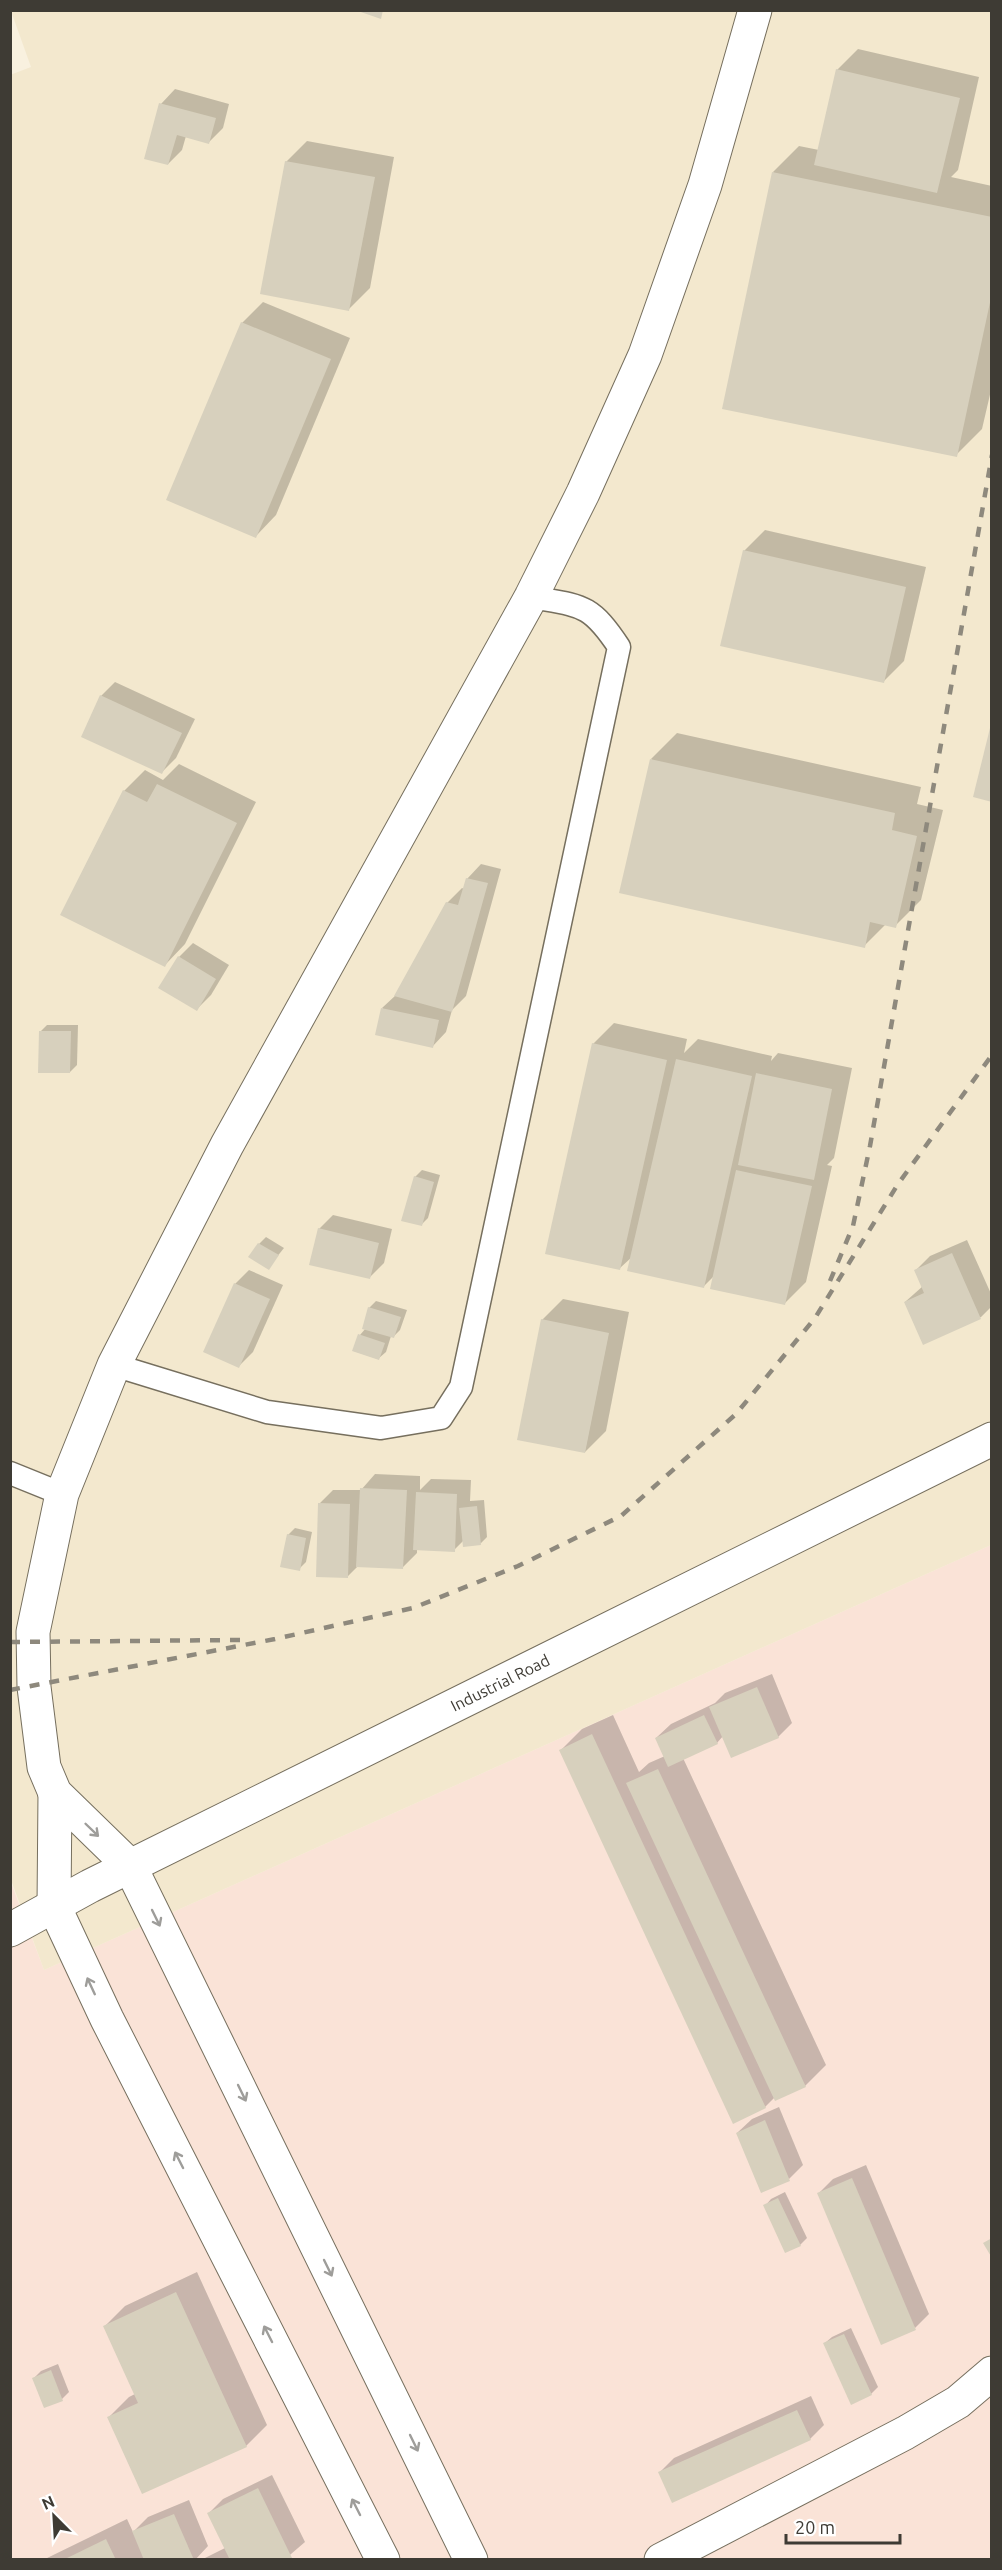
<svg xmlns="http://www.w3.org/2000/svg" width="1002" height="2570" font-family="Ubuntu,sans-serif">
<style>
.commercial{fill:#fae3d7}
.built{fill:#f3e8ce}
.shadow{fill:#0003}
.building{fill:#d7d0bd}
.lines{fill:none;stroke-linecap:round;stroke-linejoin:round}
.service-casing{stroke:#766f5e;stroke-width:25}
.minor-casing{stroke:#766f5e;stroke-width:35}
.tertiary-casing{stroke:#766f5e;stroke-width:35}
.service{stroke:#fff;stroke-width:22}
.minor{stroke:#fff;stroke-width:33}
.tertiary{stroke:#fff;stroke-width:33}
.rail{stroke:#8e897d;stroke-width:4.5;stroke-dasharray:10 10;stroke-linecap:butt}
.oneway{stroke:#9e9d9a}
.labels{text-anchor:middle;stroke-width:4.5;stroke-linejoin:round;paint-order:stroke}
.street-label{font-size:16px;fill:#3e3b34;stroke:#fff}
</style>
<rect width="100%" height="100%" fill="#f9f1df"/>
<path class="commercial" d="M991,1545V2559H11L10,1880L44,1970Z"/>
<path class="built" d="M11,11H991V1545L44,1970L11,1880L10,75L31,67Z"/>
<g class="shadow">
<path d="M858,49L979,77L958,170L951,177L992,186V386L982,429L956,455L773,172L799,146L819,150L837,70Z"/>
<path d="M175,89L229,104L223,128L209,142L186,136L182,150L168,164L161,104Z"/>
<path d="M307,141L394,157L370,288L349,309L286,162Z"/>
<path d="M263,302L350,338L276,515L256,536L242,323Z"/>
<path d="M765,530L926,567L904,661L883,682L744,551Z"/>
<path d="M115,682L195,719L176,758L162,772L101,696Z"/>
<path d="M677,733L921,787L917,804L943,810L921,900L895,926L886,924L864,946L651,759Z"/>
<path d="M179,764L256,802L185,944L165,965L124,791L145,770L163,780Z"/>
<path d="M481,864L501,869L466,996L452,1010L446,1032L432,1047L382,1008L396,995L447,903L462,888L464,889L467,879Z"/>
<path d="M193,943L229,965L211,995L197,1009L179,957Z"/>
<path d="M614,1023L687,1039L684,1053L698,1039L772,1056L771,1061L778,1053L852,1068L834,1158L827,1165L832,1166L806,1282L785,1303L714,1276L703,1287L632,1257L620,1268L593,1044Z"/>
<path d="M47,1025H78L77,1065L70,1072L40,1032Z"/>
<path d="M422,1170L440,1175L428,1218L421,1225L415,1177Z"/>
<path d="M333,1215L392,1229L384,1263L370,1277L319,1229Z"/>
<path d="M266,1237L284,1248L268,1268L259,1244Z"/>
<path d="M967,1240L992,1296V1306L981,1317L923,1343L905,1302L923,1286L916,1270L930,1256Z"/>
<path d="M249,1270L283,1285L253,1352L239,1366L235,1284Z"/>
<path d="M563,1299L629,1312L606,1431L585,1452L542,1320Z"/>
<path d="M376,1301L407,1310L400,1330L393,1337L391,1336L386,1352L379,1358L360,1335L366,1328L369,1308Z"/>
<path d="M375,1474L420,1476V1490L431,1479L471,1480L470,1501L484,1500L487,1537L480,1544L464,1540L454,1550L417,1549V1553L402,1568L359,1565L347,1577L319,1504L333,1490H361Z"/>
<path d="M295,1528L312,1532L306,1562L299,1569L288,1535Z"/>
<path d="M772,1674L792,1723L778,1737L723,1736L717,1743L683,1758L826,2065L805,2086L775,2097L765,2107L561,1750L582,1729L613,1715L639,1772L649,1763L665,1756L656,1738L671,1724L715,1703L725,1693Z"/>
<path d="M779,2107L803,2165L789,2179L737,2133L752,2119Z"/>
<path d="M866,2165L929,2314L915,2328L819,2193L833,2179Z"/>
<path d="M785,2192L807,2238L800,2245L765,2206L771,2199Z"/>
<path d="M197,2272L267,2425L246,2446L109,2417L129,2397L135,2394L105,2326L125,2306Z"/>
<path d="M851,2328L878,2387L871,2394L825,2343L832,2337Z"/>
<path d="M58,2364L69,2392L62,2399L34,2378L41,2371Z"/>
<path d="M811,2396L824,2425L810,2439L660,2472L674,2458Z"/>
<path d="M272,2475L305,2542L284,2560H201L225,2548L209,2513L223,2499Z"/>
<path d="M189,2500L208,2546L195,2560H43L127,2519L133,2532L148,2517Z"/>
</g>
<g class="building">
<path d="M355,10H383L381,19Z"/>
<path d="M836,69L960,98L937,193L814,165Z"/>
<path d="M159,103L216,118L209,144L177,135L168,165L144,159Z"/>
<path d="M285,161L375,177L349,311L260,294Z"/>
<path d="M772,172L992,217V293L957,457L722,409Z"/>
<path d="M241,322L331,359L256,538L166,500Z"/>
<path d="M743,550L906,587L884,683L720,646Z"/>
<path d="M100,695L182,733L162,774L81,737Z"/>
<path d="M991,724H992V802L973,797Z"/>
<path d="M650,759L895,813L892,830L917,836L896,928L870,922L865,948L619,893Z"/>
<path d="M157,784L237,823L165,967L60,915L123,790L147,802Z"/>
<path d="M466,878L488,883L452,1012L394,996L446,902L458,905Z"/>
<path d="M178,956L216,979L197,1011L158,988Z"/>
<path d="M381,1008L439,1020L433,1048L375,1035Z"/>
<path d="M39,1031H71L70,1073H38Z"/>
<path d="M592,1043L667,1060L620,1270L545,1254Z"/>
<path d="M676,1059L752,1076L704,1288L627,1271Z"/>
<path d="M756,1073L832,1089L814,1180L738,1165Z"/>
<path d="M736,1170L812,1186L785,1305L710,1289Z"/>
<path d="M414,1176L434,1182L422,1226L401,1221Z"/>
<path d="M318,1228L379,1243L370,1279L309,1265Z"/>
<path d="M258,1243L279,1255L269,1270L248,1257Z"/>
<path d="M952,1253L981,1319L923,1345L904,1302L924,1293L914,1270Z"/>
<path d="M234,1283L270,1299L239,1368L203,1352Z"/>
<path d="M368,1307L401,1317L394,1338L362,1329Z"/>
<path d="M541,1319L609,1333L585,1453L517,1440Z"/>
<path d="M358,1334L385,1343L379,1360L352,1351Z"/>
<path d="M360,1488L407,1490L403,1569L356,1567Z"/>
<path d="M416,1492L457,1494L455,1552L413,1550Z"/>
<path d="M318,1503L350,1504L348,1578L316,1577Z"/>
<path d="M477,1506L481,1545L463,1547L459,1508Z"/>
<path d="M287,1534L306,1538L300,1571L280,1567Z"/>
<path d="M757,1687L779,1738L731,1758L709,1707Z"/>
<path d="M704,1715L718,1744L668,1767L655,1738Z"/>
<path d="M592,1734L766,2108L733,2124L559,1750Z"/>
<path d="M658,1769L806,2087L775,2101L626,1783Z"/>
<path d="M765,2120L790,2181L761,2193L736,2133Z"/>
<path d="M852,2178L916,2330L881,2345L817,2193Z"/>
<path d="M778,2198L801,2246L785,2253L763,2205Z"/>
<path d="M992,2238V2258L983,2243Z"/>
<path d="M176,2292L247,2447L142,2494L107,2417L138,2403L103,2326Z"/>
<path d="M844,2334L872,2395L851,2405L823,2343Z"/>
<path d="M51,2370L63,2401L44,2408L32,2378Z"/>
<path d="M797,2410L811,2440L672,2503L658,2472Z"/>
<path d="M258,2488L292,2558L288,2560H230L207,2513Z"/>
<path d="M174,2514L194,2560H144L132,2531Z"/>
<path d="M106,2539L116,2560H63Z"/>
</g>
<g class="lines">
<defs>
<g id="service">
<path d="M114,1365L267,1412L381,1428L441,1418L461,1387L619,647C590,603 581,606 531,597"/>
<path d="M10,1473L62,1494"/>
</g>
<g id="minor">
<path d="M55,1793L54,1906L107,2019L383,2560"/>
<path d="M471,2560L130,1866L55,1793L44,1767L34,1687L33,1632L62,1494L114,1365L227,1145L531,597L583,493L645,355L705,185L755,10"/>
<path d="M661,2560L905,2433L958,2402L992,2373"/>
</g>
<g id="tertiary">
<path id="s1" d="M10,1930L90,1886L992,1439"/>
</g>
</defs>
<use href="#service" class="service-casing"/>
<use href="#minor" class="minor-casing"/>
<use href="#tertiary" class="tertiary-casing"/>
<use href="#service" class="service"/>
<use href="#minor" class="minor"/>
<use href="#tertiary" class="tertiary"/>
<g class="rail">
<path d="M830,1281L853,1226L870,1146L992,455"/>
<path d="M10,1642L242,1640"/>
<path d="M10,1690L275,1639L413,1608L518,1566L621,1516L736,1414L815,1318L898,1184L992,1055"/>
</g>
</g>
<defs><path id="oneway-shaft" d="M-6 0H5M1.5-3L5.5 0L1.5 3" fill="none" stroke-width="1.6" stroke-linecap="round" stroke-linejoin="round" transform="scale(1.5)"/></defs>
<g class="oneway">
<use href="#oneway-shaft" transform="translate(92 1830) rotate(44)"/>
<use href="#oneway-shaft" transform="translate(156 1918) rotate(64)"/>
<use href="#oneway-shaft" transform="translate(91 1986) rotate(-115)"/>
<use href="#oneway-shaft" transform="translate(242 2093) rotate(64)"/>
<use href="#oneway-shaft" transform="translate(179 2160) rotate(-117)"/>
<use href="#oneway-shaft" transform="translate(328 2268) rotate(64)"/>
<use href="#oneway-shaft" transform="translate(268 2334) rotate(-117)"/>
<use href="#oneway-shaft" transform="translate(414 2443) rotate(64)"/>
<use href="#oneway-shaft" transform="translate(356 2507) rotate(-117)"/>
</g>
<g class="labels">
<g class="street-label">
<text dy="6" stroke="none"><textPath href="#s1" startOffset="549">Industrial Road</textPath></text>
</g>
</g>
<rect width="1002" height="2570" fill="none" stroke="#3e3b34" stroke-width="24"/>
<g transform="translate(54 2516) rotate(336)" stroke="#ffffff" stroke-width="4.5" paint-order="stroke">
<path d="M0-4.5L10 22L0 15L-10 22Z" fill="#3e3b34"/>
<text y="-9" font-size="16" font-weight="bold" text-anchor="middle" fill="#3e3b34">N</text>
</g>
<path d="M786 2534v9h114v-9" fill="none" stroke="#3e3b34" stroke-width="3"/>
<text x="795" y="2534" font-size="18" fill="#3e3b34" stroke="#ffffff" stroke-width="4.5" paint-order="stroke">20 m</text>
</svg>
